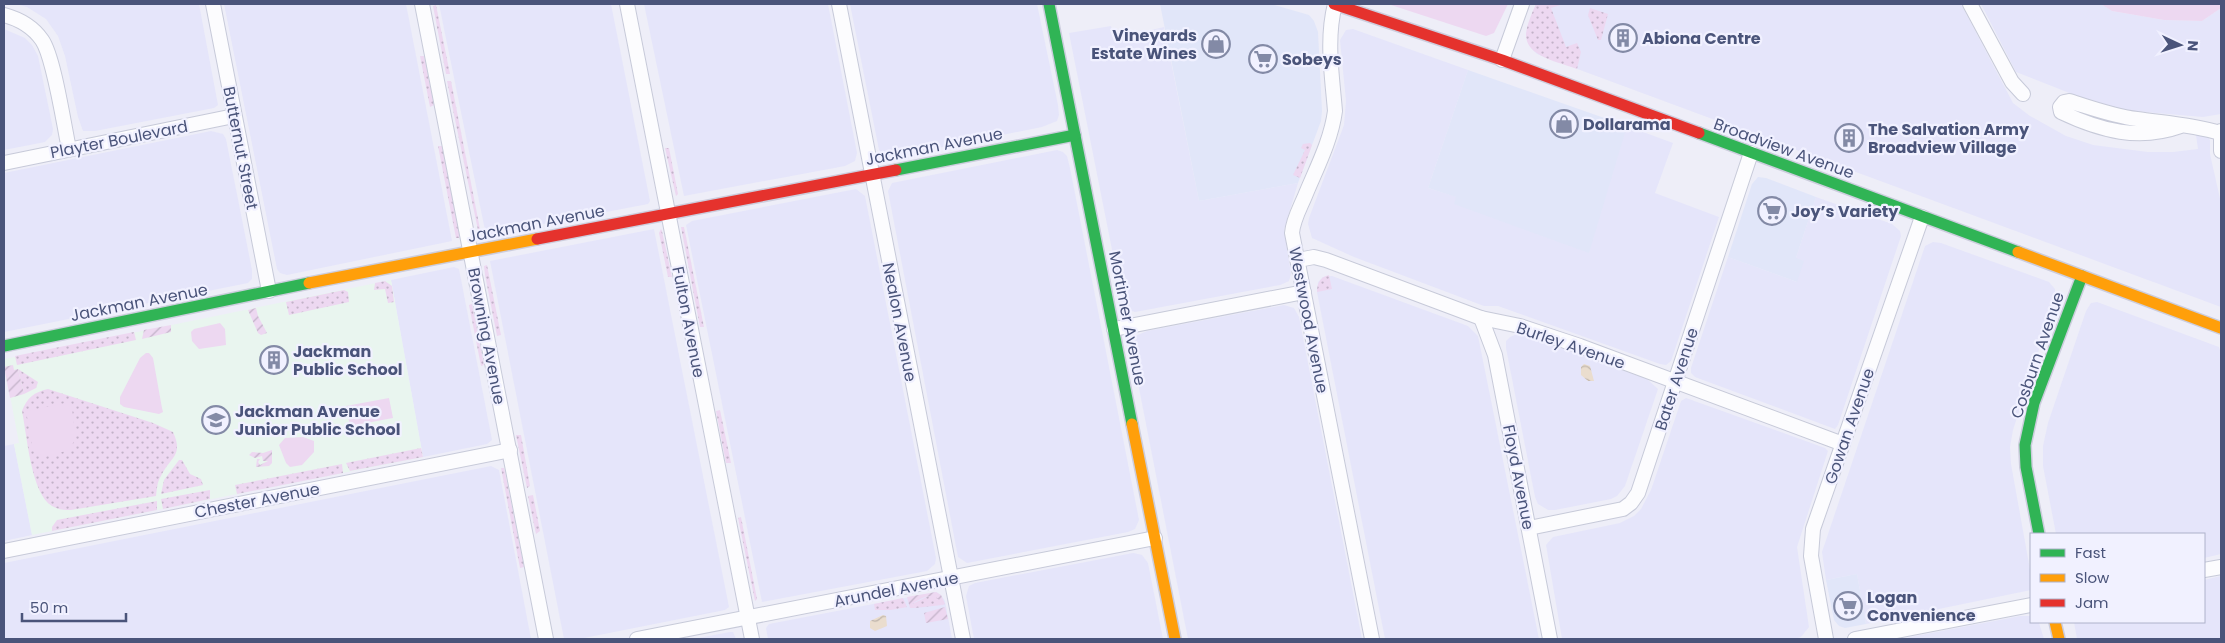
<svg xmlns="http://www.w3.org/2000/svg" width="2225" height="643" font-family="Poppins,sans-serif">
<style>
.residential{fill:#e5e5fa}
.commercial{fill:#e1e6f9}
.education{fill:#e9f5ef}
.grass{fill:url(#grass-dots)}
.park{fill:#edd8f1}
.garden{fill:url(#garden-furrows)}
.water{fill:url(#water-waves)}
.lines{fill:none;stroke-linecap:round;stroke-linejoin:round}
.street-casing{stroke:#c7cad9;stroke-width:16}
.fast-casing{stroke:#cccddd;stroke-width:14}
.slow-casing{stroke:#cccddd;stroke-width:14}
.jam-casing{stroke:#cccddd;stroke-width:14}
.street{stroke:#fcfcfe;stroke-width:14}
.fast{stroke:#30b455;stroke-width:11}
.slow{stroke:#ff9f0a;stroke-width:11}
.jam{stroke:#e5322d;stroke-width:11}
.labels{text-anchor:middle;stroke-width:4.5;stroke-linejoin:round;paint-order:stroke}
.poi-label{font-size:16px;font-weight:bold;fill:#4a547a;stroke:#f1f1ff;text-anchor:start}
.street-label{font-size:16px;fill:#4a547a;stroke:#f1f1ff}
</style>
<defs>
<pattern id="grass-dots" width="8" height="8" patternUnits="userSpaceOnUse" patternTransform="scale(1.25)"><rect width="8" height="8" fill="#edd8f1"/><path d="M2 2h.1M6 6h.1" fill="none" stroke="#c2b2c8" stroke-width="1.8" stroke-linecap="round"/></pattern>
<pattern id="garden-furrows" width="10" height="10" patternUnits="userSpaceOnUse" patternTransform="scale(1.25)"><rect width="10" height="10" fill="#edd8f1"/><path d="M-1 1l2-2M0 10L10 0M9 11l2-2" fill="none" stroke="#c2b2c8"/></pattern>
<pattern id="water-waves" width="16" height="10" patternUnits="userSpaceOnUse" patternTransform="scale(1.25)"><rect width="16" height="10" fill="#eaddce"/><path d="M0 5q4-4 8 0t8 0" fill="none" stroke="#c0b6ac"/></pattern>
</defs>
<rect width="100%" height="100%" fill="#eeeef8"/>
<g class="residential">
<path d="M16,4H199L218,105L214,108L95,131H83L78,117L65,56L58,36L46,19L27,7Z"/>
<path d="M224,4H406L452,241L287,275L280,273L277,269Z"/>
<path d="M439,4H611L650,201L648,204L486,235Z"/>
<path d="M644,4H828L857,153L855,161L845,166L684,196Z"/>
<path d="M850,4H1037L1058,105L1059,115L1057,121L1042,127L893,157L882,154L879,150Z"/>
<path d="M1536,4H1961L2013,103L2030,116L2066,136L2093,145L2148,152H2173L2198,149L2196,135L2207,136L2210,140V154L2221,203V307L1537,54L1532,49L1526,34Z"/>
<path d="M1981,4H2101L2112,11L2164,20L2202,21L2221,8V114L2203,117L2110,109L2016,72Z"/>
<path d="M1111,26L1114,39L1164,27L1199,201L1298,183L1284,230L1291,274L1289,281L1280,285L1135,312L1126,309L1122,300L1069,33Z"/>
<path d="M4,29L25,38L32,45L38,56L53,129L52,135L45,142L4,150Z"/>
<path d="M1353,29L1468,70L1428,188L1457,197L1455,203L1625,131L1627,126L1673,143L1655,193L1719,217L1671,361L1666,365L1660,364L1498,306H1484L1354,257L1312,238L1308,224L1309,218L1344,125L1346,101L1340,40L1346,30Z"/>
<path d="M211,131L223,134L226,139L252,270V279L248,283L4,332V173Z"/>
<path d="M1057,150L1063,152L1067,156L1070,168L1139,520L1135,529L1128,532L967,563L958,557L888,191L892,183Z"/>
<path d="M856,189L865,196L936,558L935,564L927,571L762,602L686,225L692,221Z"/>
<path d="M1816,197L1892,224L1900,231L1901,236L1838,425L1835,429L1695,377L1691,373V368L1728,257L1797,282L1796,258Z"/>
<path d="M654,229L729,607L725,610L579,639H564L490,261Z"/>
<path d="M1933,242L1941,243L2049,282L2055,289V300L2013,430L2010,447L2011,464L2031,575V590L1866,624L1857,574L1826,580L1822,552L1925,246Z"/>
<path d="M454,267L459,269L492,440L487,444L423,457L391,280Z"/>
<path d="M1332,276L1468,326L1478,336L1539,639H1385L1317,292L1318,282L1323,277Z"/>
<path d="M2097,302L2219,347L2221,354V554L2204,558V534H2056L2043,466V446L2048,423L2086,311L2091,303Z"/>
<path d="M1284,305L1294,308L1299,317L1362,639H1188L1130,342L1133,337L1147,331Z"/>
<path d="M1517,334L1525,335L1647,379L1658,389L1625,486L1617,496L1611,499L1555,510H1548L1538,504L1535,497L1506,348V341L1510,337Z"/>
<path d="M1686,398L1825,448L1828,451L1797,547L1809,627L1801,637L1794,639H1562L1546,545L1553,537L1620,523L1634,516L1641,509L1651,490L1681,401Z"/>
<path d="M14,444L32,535L4,541V446Z"/>
<path d="M491,466L499,470L531,639H4V563Z"/>
<path d="M1133,553L1142,555L1148,563L1163,639H974L966,596L969,586L975,583Z"/>
<path d="M2221,576V639H2077L2074,622H2204V580Z"/>
<path d="M936,592L941,595L945,601L952,639H768L766,628L769,624Z"/>
<path d="M2020,616H2030L2031,622L2039,623L2044,639H1900Z"/>
<path d="M730,632H733L736,639H693Z"/>
</g>
<g class="commercial">
<path d="M1160,4H1271L1309,15L1314,21L1318,32L1322,111L1321,121L1298,183L1199,201Z"/>
<path d="M1468,70L1627,126L1589,253L1454,204L1456,197L1428,188Z"/>
<path d="M1758,177L1766,178L1816,197L1796,258L1804,261L1797,282L1728,257L1752,184Z"/>
<path d="M1857,574L1866,624L1845,628L1839,626L1834,620L1826,580Z"/>
</g>
<path class="education" d="M391,280L423,457L32,535L14,444L19,443L4,364L5,359Z"/>
<g class="grass">
<path d="M1536,4H1563L1551,8L1566,47L1577,43L1581,52L1577,69C1560,62 1525,57 1526,34C1527,24 1532,13 1536,4Z"/>
<path d="M436,5L450,74H446L433,6Z"/>
<path d="M1590,8L1608,14L1601,40H1598L1588,15Z"/>
<path d="M420,56H424L434,105L430,107Z"/>
<path d="M447,81H451L481,234L479,235Z"/>
<path d="M1310,143L1312,145L1300,178L1293,175L1305,150L1301,148L1303,144Z"/>
<path d="M438,146H442L459,232V238H456Z"/>
<path d="M665,148H669L678,194L676,196Z"/>
<path d="M681,227H684L704,327H700Z"/>
<path d="M661,229L662,231L672,277H668L659,233Z"/>
<path d="M487,265L501,335L497,336L485,275L484,266Z"/>
<path d="M1329,275L1332,289L1317,292C1317,283 1320,277 1329,275Z"/>
<path d="M385,281L392,286L394,302L388,303L385,289L374,290L375,283Z"/>
<path d="M344,290L348,292L349,302L289,315L286,302Z"/>
<path d="M472,304L484,365L481,366L469,305Z"/>
<path d="M134,332L136,340L17,365L15,356Z"/>
<path d="M18,369L38,382L36,388L24,394Z"/>
<path d="M48,389L153,423L173,432C184,456 170,457 161,476C157,482 157,489 156,496L71,510C64,510 59,510 52,506C31,494 27,435 22,411C27,398 34,392 48,389Z"/>
<path d="M720,410L731,463H726L716,411Z"/>
<path d="M516,435H521L530,486L527,488Z"/>
<path d="M421,448L423,457L350,471L346,463Z"/>
<path d="M179,460H182L190,474L201,479L203,485L161,494L164,480Z"/>
<path d="M342,464L343,473L237,494L235,485Z"/>
<path d="M501,468H504L505,472L524,567L520,568Z"/>
<path d="M210,490V499L163,509L161,499Z"/>
<path d="M533,495L540,531L536,534L528,496Z"/>
<path d="M157,501V510L52,531V527L57,520Z"/>
<path d="M741,517L757,599L755,601L738,518Z"/>
<path d="M931,595C938,596 940,599 942,605L915,608L912,604Z"/>
<path d="M903,598L907,607L891,610H875L874,604Z"/>
</g>
<g class="park">
<path d="M1388,4H1508L1494,33L1486,36Z"/>
<path d="M2101,4H2221V8L2202,21L2164,20L2112,11Z"/>
<path d="M220,323L225,329L226,345L199,349L192,341L191,332L194,329Z"/>
<path d="M146,353H149L153,358L162,408L163,412L159,414L124,407L120,404V397L140,358Z"/>
<path d="M389,398L393,418L350,426L346,406Z"/>
<path d="M71,402L76,438L69,450L44,457L33,451L26,411Z"/>
<path d="M303,437L314,441V452L302,465L290,467L286,463L279,445L285,438Z"/>
</g>
<g class="garden">
<path d="M256,308L258,316L267,333L261,335L258,333L248,310Z"/>
<path d="M171,325V332L142,339L144,330Z"/>
<path d="M13,365L14,370L18,369L24,394L10,398L4,367Z"/>
<path d="M272,450V463L269,466L256,467L257,459H260L258,462L260,465L268,461H263L262,456L255,458L249,455L252,452L263,453Z"/>
<path d="M936,592L941,595L945,604L942,605C937,591 923,596 912,604L915,608H910L907,597Z"/>
<path d="M945,607L948,619L926,623L924,613Z"/>
</g>
<g class="water">
<path d="M1584,364L1590,366L1594,381H1588L1581,375V367Z"/>
<path d="M883,615L886,616L887,626L875,631L870,628V621Z"/>
</g>
<g class="lines">
<defs>
<g id="street">
<path d="M213,4L269,291"/>
<path d="M422,4L546,639"/>
<path d="M627,4L752,639"/>
<path d="M839,4L963,639"/>
<path d="M1335,4C1326,39 1332,75 1335,111C1331,141 1316,169 1305,196C1300,208 1293,220 1292,233L1372,639"/>
<path d="M1970,4L2012,82L2023,94"/>
<path d="M4,15C19,19 33,27 42,40C54,57 64,126 69,149"/>
<path d="M1502,60L1522,4"/>
<path d="M2181,126C2139,141 2101,131 2061,112L2060,107L2064,102L2069,101C2092,108 2113,116 2137,119C2165,123 2194,125 2220,133"/>
<path d="M2221,131V151"/>
<path d="M4,163L234,116"/>
<path d="M1298,260L1314,257L1326,260L1481,318L1520,326L1580,346L1843,444"/>
<path d="M1481,318L1495,355L1550,639"/>
<path d="M1114,329L1304,292"/>
<path d="M1529,528L1623,509L1631,503L1638,493L1751,153"/>
<path d="M4,551L510,450"/>
<path d="M2204,570L2221,567"/>
<path d="M637,639L1155,538"/>
<path d="M1826,639L1811,556L1813,529L1922,217"/>
<path d="M1855,639L2031,605"/>
</g>
<g id="fast">
<path d="M1049,4L1132,424"/>
<path d="M1699,133L2018,252"/>
<path d="M896,170L1075,135"/>
<path d="M4,346L309,283"/>
<path d="M2039,534L2026,467L2025,445L2034,403L2082,276"/>
</g>
<g id="slow">
<path d="M2018,252L2221,328"/>
<path d="M309,283L537,239"/>
<path d="M1132,424L1175,639"/>
<path d="M2055,622L2059,639"/>
</g>
<g id="jam">
<path d="M1334,4L1502,60L1699,133"/>
<path d="M537,239L896,170"/>
</g>
</defs>
<use href="#street" class="street-casing"/>
<use href="#fast" class="fast-casing"/>
<use href="#slow" class="slow-casing"/>
<use href="#jam" class="jam-casing"/>
<use href="#street" class="street"/>
<use href="#fast" class="fast"/>
<use href="#slow" class="slow"/>
<use href="#jam" class="jam"/>
</g>
<defs>
<symbol id="building-ring" viewBox="-11 -11 22 22"><circle r="9.5" fill="#f1f1ff" stroke="#838aa6" stroke-width="1.5"/><path d="M-4-6H4V6H1V3H-1V6H-4ZM-2.5-4.3h1.7v1.8h-1.7ZM.8-4.3h1.7v1.8H.8ZM-2.5-1h1.7V.8h-1.7ZM.8-1h1.7V.8H.8Z" fill="#838aa6"/></symbol>
<symbol id="shop-ring" viewBox="-11 -11 22 22"><circle r="9.5" fill="#f1f1ff" stroke="#838aa6" stroke-width="1.5"/><path d="M-5-2.5h2.3a2.7 3.5 0 0 1 5.4 0H5L5.5 6h-11ZM-1.5-2.5h3a1.5 2.3 0 0 0-3 0Z" fill="#838aa6"/></symbol>
<symbol id="supermarket-ring" viewBox="-11 -11 22 22"><circle r="9.5" fill="#f1f1ff" stroke="#838aa6" stroke-width="1.5"/><path d="M-6-5.5h2.5l.6 2H6L4.5 2H-2.5L-4.4-4H-6ZM-1.5 3.2a1.3 1.3 0 1 0 .1 0ZM3 3.2a1.3 1.3 0 1 0 .1 0Z" fill="#838aa6"/></symbol>
<symbol id="school-ring" viewBox="-11 -11 22 22"><circle r="9.5" fill="#f1f1ff" stroke="#838aa6" stroke-width="1.5"/><path d="M0-5L7-2L0 1L-7-2ZM-4 1L0 2.5L4 1V4Q0 6-4 4Z" fill="#838aa6"/></symbol>
</defs>
<g fill-rule="evenodd">
<use href="#building-ring" x="1607" y="22" width="32" height="32"/>
<use href="#shop-ring" x="1200" y="28" width="32" height="32"/>
<use href="#supermarket-ring" x="1247" y="43" width="32" height="32"/>
<use href="#shop-ring" x="1548" y="108" width="32" height="32"/>
<use href="#building-ring" x="1833" y="122" width="32" height="32"/>
<use href="#supermarket-ring" x="1756" y="195" width="32" height="32"/>
<use href="#building-ring" x="258" y="344" width="32" height="32"/>
<use href="#school-ring" x="200" y="404" width="32" height="32"/>
<use href="#supermarket-ring" x="1832" y="590" width="32" height="32"/>
</g>
<g class="labels">
<g class="poi-label">
<text x="1197" y="41" text-anchor="end">Vineyards<tspan x="1197" dy="18">Estate Wines</tspan></text>
<text x="1642" y="44">Abiona Centre</text>
<text x="1282" y="65">Sobeys</text>
<text x="1583" y="130">Dollarama</text>
<text x="1868" y="135">The Salvation Army<tspan x="1868" dy="18">Broadview Village</tspan></text>
<text x="1791" y="217">Joy’s Variety</text>
<text x="293" y="357">Jackman<tspan x="293" dy="18">Public School</tspan></text>
<text x="235" y="417">Jackman Avenue<tspan x="235" dy="18">Junior Public School</tspan></text>
<text x="1867" y="603">Logan<tspan x="1867" dy="18">Convenience</tspan></text>
</g>
<g class="street-label">
<text transform="translate(119 139) rotate(-11)" y="6">Playter Boulevard</text>
<text transform="translate(934 146) rotate(-11)" y="6">Jackman Avenue</text>
<text transform="translate(241 148) rotate(79)" y="6">Butternut Street</text>
<text transform="translate(1784 148) rotate(20)" y="6">Broadview Avenue</text>
<text transform="translate(536 223) rotate(-11)" y="6">Jackman Avenue</text>
<text transform="translate(139 302) rotate(-11)" y="6">Jackman Avenue</text>
<text transform="translate(1128 318) rotate(79)" y="6">Mortimer Avenue</text>
<text transform="translate(1309 320) rotate(79)" y="6">Westwood Avenue</text>
<text transform="translate(689 322) rotate(79)" y="6">Fulton Avenue</text>
<text transform="translate(900 322) rotate(79)" y="6">Nealon Avenue</text>
<text transform="translate(487 336) rotate(79)" y="6">Browning Avenue</text>
<text transform="translate(1571 345) rotate(19)" y="6">Burley Avenue</text>
<text transform="translate(2037 355) rotate(-71)" y="6">Cosburn Avenue</text>
<text transform="translate(1676 379) rotate(-72)" y="6">Bater Avenue</text>
<text transform="translate(1849 426) rotate(-71)" y="6">Gowan Avenue</text>
<text transform="translate(1519 477) rotate(79)" y="6">Floyd Avenue</text>
<text transform="translate(257 500) rotate(-11)" y="6">Chester Avenue</text>
<text transform="translate(896 589) rotate(-11)" y="6">Arundel Avenue</text>
</g>
</g>
<rect width="2225" height="643" fill="none" stroke="#4a547a" stroke-width="10"/>
<rect x="2030" y="533" width="175" height="90" fill="#f1f1ff" stroke="#aeb2ca"/>
<rect x="2040" y="549" width="25" height="8" fill="#30b455" stroke="#aeb2ca"/>
<text x="2075" y="558" font-size="15" fill="#4a547a">Fast</text>
<rect x="2040" y="574" width="25" height="8" fill="#ff9f0a" stroke="#aeb2ca"/>
<text x="2075" y="583" font-size="15" fill="#4a547a">Slow</text>
<rect x="2040" y="599" width="25" height="8" fill="#e5322d" stroke="#aeb2ca"/>
<text x="2075" y="608" font-size="15" fill="#4a547a">Jam</text>
<g transform="translate(2180 45) rotate(94)" stroke="#f1f1ff" stroke-width="4" paint-order="stroke">
<path d="M0-4L9 19L0 12L-9 19Z" fill="#4a547a"/>
<text y="-8" font-size="14" font-weight="bold" text-anchor="middle" fill="#4a547a">N</text>
</g>
<path d="M22 613v8h104v-8" fill="none" stroke="#4a547a" stroke-width="2.5"/>
<text x="30" y="613" font-size="15" fill="#4a547a" stroke="#f1f1ff" stroke-width="4" paint-order="stroke">50 m</text>
</svg>
